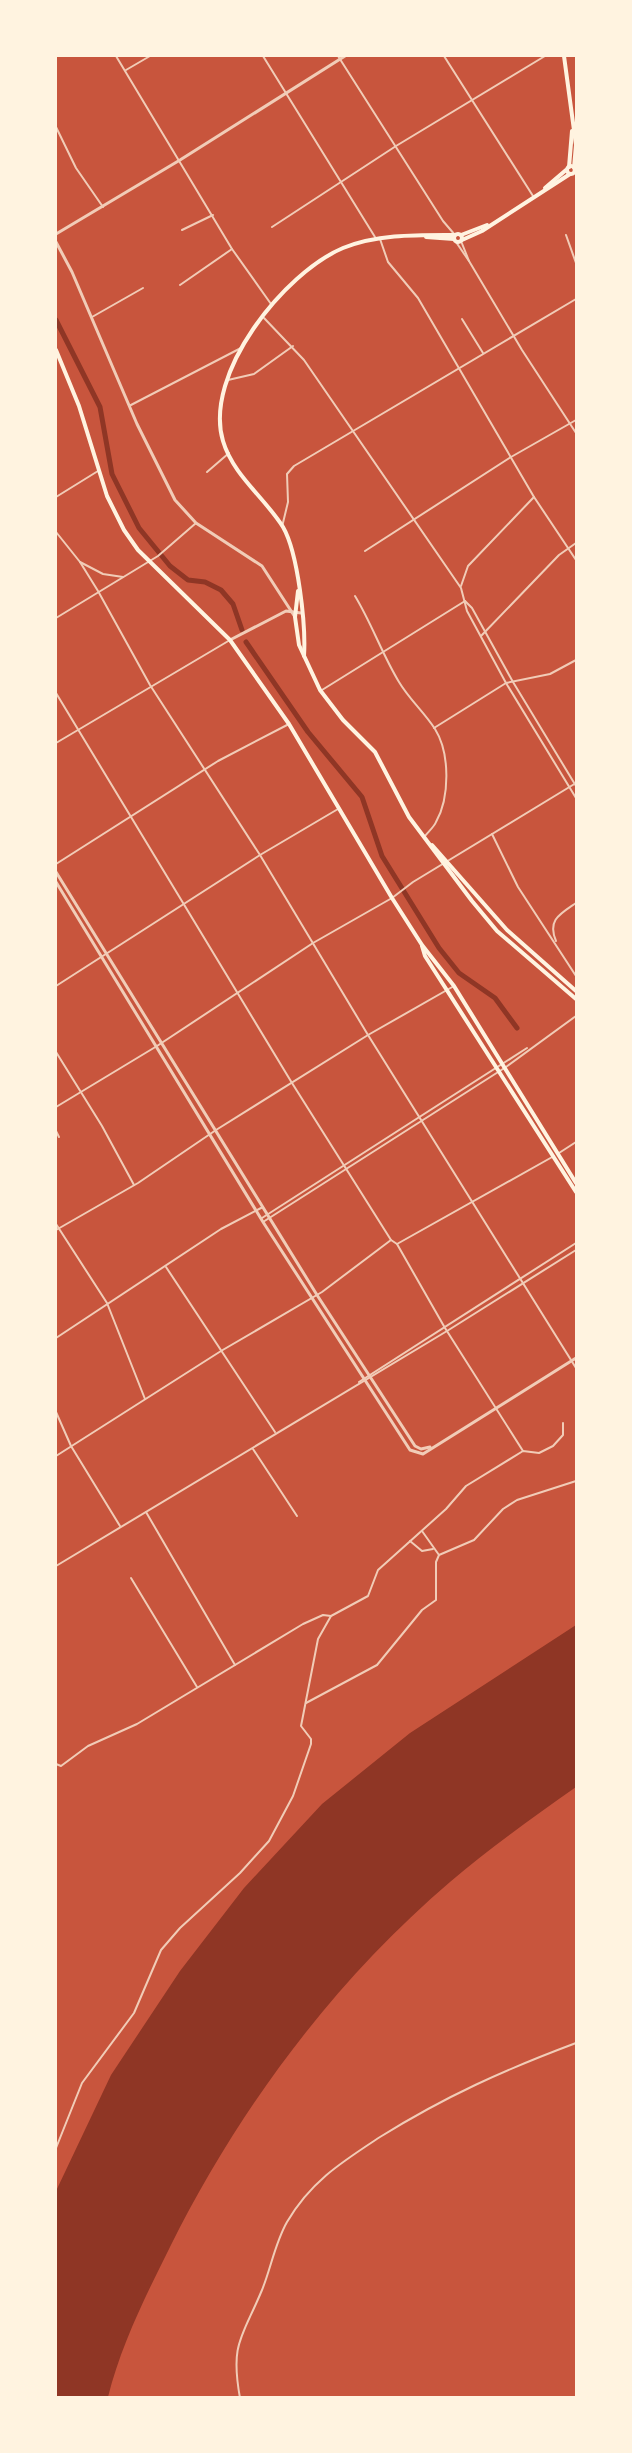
<svg xmlns="http://www.w3.org/2000/svg" width="632" height="2453" font-family="'DejaVu Sans',sans-serif">
<style>
.water{fill:#8f3625}
.lines{fill:none;stroke-linecap:round;stroke-linejoin:round}
.canal{stroke:#8f3625;stroke-width:5}
.minor{stroke:#f1ccb7;stroke-width:2}
.tertiary{stroke:#f1ccb7;stroke-width:3}
.secondary{stroke:#fff3e0;stroke-width:4}
</style>
<rect width="100%" height="100%" fill="#c8553d"/>
<path class="water" d="M576,1625V1787C533,1817 490,1848 450,1882C333,1982 238,2110 170,2247C146,2295 121,2345 108,2397H56V2191L111,2075L180,1971L244,1888L322,1804L410,1733Z"/>
<g class="lines">
<g class="canal">
<path d="M56,320L100,407L112,474L139,528L170,566L188,580L205,582L221,590L233,604L242,630"/>
<path d="M246,642L308,732L362,797L382,856L439,948L459,973L495,998L517,1028"/>
</g>
<g class="minor">
<path d="M116,56L232,249L271,304"/>
<path d="M263,56L375,237"/>
<path d="M338,56L443,221L455,235"/>
<path d="M444,56L533,196"/>
<path d="M126,70L150,56"/>
<path d="M56,127L76,168L103,207"/>
<path d="M272,227L396,146L545,56"/>
<path d="M182,230L213,215"/>
<path d="M566,235L576,263"/>
<path d="M380,239L388,262L418,298L534,497L576,560"/>
<path d="M461,241L469,261L522,350L576,433"/>
<path d="M456,242L469,261"/>
<path d="M180,285L232,249"/>
<path d="M92,317L143,288"/>
<path d="M264,318L304,360L461,588L467,611L506,683L576,798"/>
<path d="M462,319L483,353"/>
<path d="M228,380L254,374L293,346"/>
<path d="M129,406L241,348"/>
<path d="M207,472L229,453"/>
<path d="M56,497L98,471"/>
<path d="M282,527L288,502L287,474L294,466L576,299"/>
<path d="M56,532L80,562L98,591L150,685L260,855L368,1035L576,1368"/>
<path d="M365,551L511,457L576,420"/>
<path d="M80,562L103,574L123,577"/>
<path d="M461,586L468,566L534,497"/>
<path d="M355,596C372,624 382,654 399,682C409,699 424,712 435,729C450,753 450,797 436,822C434,827 428,832 425,836"/>
<path d="M465,601L472,608L513,682L576,786"/>
<path d="M56,618L158,556L196,523"/>
<path d="M481,636L559,555L576,543"/>
<path d="M322,690L465,601"/>
<path d="M56,693L292,1083L391,1240L397,1244L445,1328L523,1451"/>
<path d="M434,728L506,683L550,674L576,660"/>
<path d="M56,743L230,640"/>
<path d="M492,834L518,887L576,976"/>
<path d="M56,864L218,761L289,724"/>
<path d="M556,941C547,920 560,914 576,903"/>
<path d="M56,986L260,855L338,809"/>
<path d="M56,1052L102,1126L134,1185"/>
<path d="M56,1107L157,1046L313,943L392,898L413,882L576,783"/>
<path d="M56,1131L59,1137"/>
<path d="M559,1153L576,1142"/>
<path d="M262,1218L527,1048"/>
<path d="M263,1222L506,1067L576,1016"/>
<path d="M56,1224L107,1303L145,1399"/>
<path d="M56,1230L138,1183L216,1130L368,1035L454,986"/>
<path d="M397,1244L554,1156"/>
<path d="M166,1267L275,1432"/>
<path d="M56,1338L221,1229L263,1207"/>
<path d="M359,1382L576,1243"/>
<path d="M56,1412L71,1446L120,1526"/>
<path d="M253,1449L297,1516"/>
<path d="M56,1456L221,1351L322,1292L391,1240"/>
<path d="M146,1512L235,1665"/>
<path d="M422,1531L439,1555"/>
<path d="M410,1541L422,1551L433,1549"/>
<path d="M56,1566L447,1331L576,1250"/>
<path d="M131,1578L197,1687"/>
<path d="M306,1703L377,1665L422,1610L436,1600V1562L439,1555L474,1540L503,1509L517,1500L576,1481"/>
<path d="M56,1764L61,1766L88,1746L137,1724L303,1624L323,1615L331,1616L368,1596L378,1570L446,1509L466,1486L523,1451L539,1453L553,1446L563,1435V1423"/>
<path d="M56,2148L82,2083L134,2013L161,1950L180,1928L240,1873L269,1841L293,1796L311,1744V1739L301,1726L302,1721L318,1639L331,1616"/>
<path d="M240,2398C230,2343 242,2338 262,2290C271,2268 275,2243 287,2222C311,2181 342,2162 380,2137C446,2096 504,2070 576,2043"/>
</g>
<g class="tertiary">
<path d="M574,171L576,169"/>
<path d="M56,234L180,160L345,56"/>
<path d="M56,242L72,272L137,424L175,500L196,523L262,566L295,617"/>
<path d="M230,640L286,611L301,613"/>
<path d="M56,872L317,1295L415,1446L421,1449L430,1447"/>
<path d="M56,882L263,1222L410,1450L423,1454L576,1358"/>
</g>
<g class="secondary">
<path d="M564,56L576,145L574,168"/>
<circle cx="571" cy="170" r="4"/>
<path d="M569,167L572,131"/>
<path d="M545,188L566,170"/>
<circle cx="458" cy="238" r="4"/>
<path d="M461,235L487,225"/>
<path d="M426,237L454,239"/>
<path d="M462,240L482,231L570,174"/>
<path d="M56,350L79,406L107,496L124,530L138,550L230,640L289,724L392,898L422,945L454,986L576,1183"/>
<path d="M298,591L295,617L299,645L320,690L343,720L375,752L409,817L472,901L497,931L576,999"/>
<path d="M304,656C306,625 298,553 283,527C265,498 233,475 223,441C203,374 284,273 343,248C378,234 417,235 455,235"/>
<path d="M432,845L507,930L576,991"/>
<path d="M422,946L425,956L576,1192"/>
</g>
</g>
<rect width="632" height="2453" fill="none" stroke="#fff3e0" stroke-width="114"/>
</svg>
